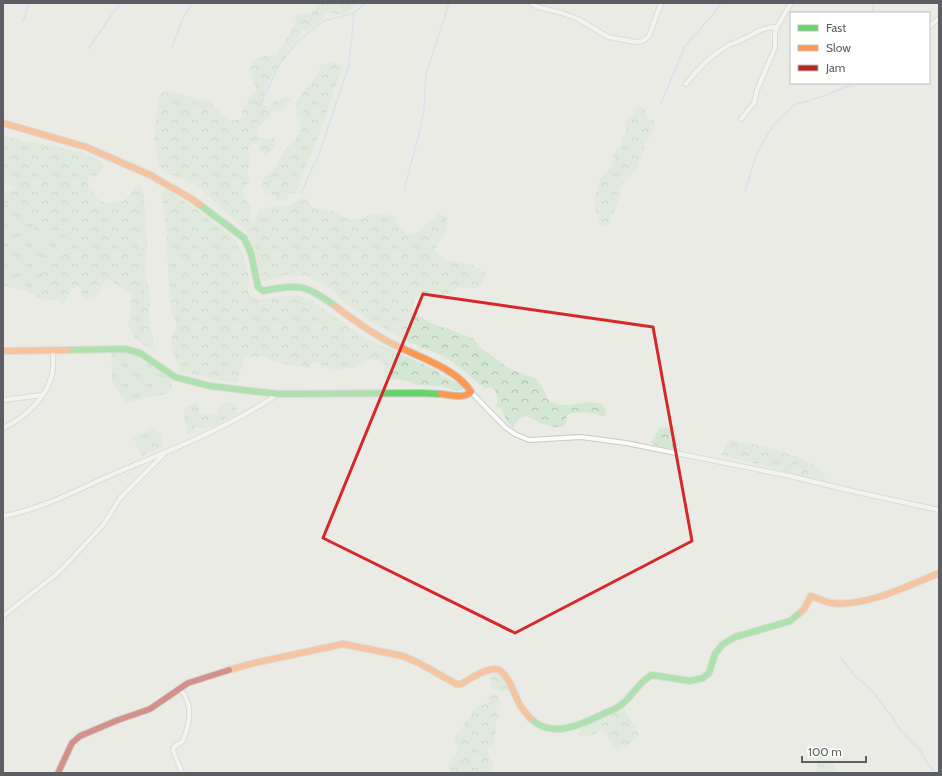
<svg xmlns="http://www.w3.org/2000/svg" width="942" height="776" font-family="Cabin,sans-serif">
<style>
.grass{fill:url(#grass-tufts)}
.forest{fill:url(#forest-crowns)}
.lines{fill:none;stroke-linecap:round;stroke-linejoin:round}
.stream{stroke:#bdd7f3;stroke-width:1.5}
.street-casing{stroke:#c7c7c7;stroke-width:6}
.fast-casing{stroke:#c8c8c8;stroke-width:8}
.slow-casing{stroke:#c8c8c8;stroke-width:8}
.jam-casing{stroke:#c8c8c8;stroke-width:8}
.street{stroke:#fcfcfb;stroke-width:4}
.fast{stroke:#63d668;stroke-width:6}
.slow{stroke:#ff974d;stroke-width:6}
.jam{stroke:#b3261e;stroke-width:6}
.marked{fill:none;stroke:#d62828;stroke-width:3;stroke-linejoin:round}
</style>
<defs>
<pattern id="grass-tufts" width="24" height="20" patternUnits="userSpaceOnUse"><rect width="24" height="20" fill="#d4e7d4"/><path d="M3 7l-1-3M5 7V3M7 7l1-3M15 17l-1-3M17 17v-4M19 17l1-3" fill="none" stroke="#afbeb0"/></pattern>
<pattern id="forest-crowns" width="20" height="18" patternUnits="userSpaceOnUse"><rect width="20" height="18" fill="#d4e7d4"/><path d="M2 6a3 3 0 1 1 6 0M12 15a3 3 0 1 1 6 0" fill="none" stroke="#afbeb0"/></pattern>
</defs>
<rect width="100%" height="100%" fill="#ebebe6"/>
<g class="grass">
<path d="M144,194L147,244L145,272L150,293L149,315L147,297L137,260L142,238Z"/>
<path d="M3,201L9,205L14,207L18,212C32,213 35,220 34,233L47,236L55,230C63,233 70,236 69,246L46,257L48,264L44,272L40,289L41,300L26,291L3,285Z"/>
<path d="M167,255L179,262L187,287L174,297L170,305Z"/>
<path d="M111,352L135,353L173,380L171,389L167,394L145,398L126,403L112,383Z"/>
<path d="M833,759L837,773H815L818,763L825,764L826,761Z"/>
</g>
<g class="forest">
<path d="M318,3H360L343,15C336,15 331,12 325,12C323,19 319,25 312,28C309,30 305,30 303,31C297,36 282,60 279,68C272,72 261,96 263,104L267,106L287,96L291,100C286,104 283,110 278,113L277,111L272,113C268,121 260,123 257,131L259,137L268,139L274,138L276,140L275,147L267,155L262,153L257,144L252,143L248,149L250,161L247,172L250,180L242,192L246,202L251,203V220L253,224L260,208C268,207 275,207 283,206C291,206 298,201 304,197L313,208L334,211L340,215L348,218L361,219L369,215L381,214L395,216L396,223L407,235L417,233L439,213L447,217C447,237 442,235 435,250L443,259L473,265L486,273L482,285L474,289L459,287L449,294H424L414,299L413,308L419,316L431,323L473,338L481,348L508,368L536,379L541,385L549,401L556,404L567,405L590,402L602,404L606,410L605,416C601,417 599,415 595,414C585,412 576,412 567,415L566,423L563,427C548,428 538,422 526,416L520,418L513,427L507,422L501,408L496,407L498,400L495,390L490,387L485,389L459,367L445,357L406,341L368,320L344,302L333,290L307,276L285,275L268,281H262C259,276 260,268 258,262C256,251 251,243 245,235L247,232L201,189L194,185L161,170C157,160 153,137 155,126C156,116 159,107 158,97L162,91H172L190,97L210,101L224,117L232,121L242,118L243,108L256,88L249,71L251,61L261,56H273L278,53L279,48L283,45L288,35L291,32L297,15C303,13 308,14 314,12Z"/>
<path d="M330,62L343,65L314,150L305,167L297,190L295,193L289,194L287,199L278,202L274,195L265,192L262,186L265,177L275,168L284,151L296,139L301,127C290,103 299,98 313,79C317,75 319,70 321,65Z"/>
<path d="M640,105L644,109L649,119L653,120L656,122L653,133L646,142L638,166L630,177L619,188L621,195L610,222L606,227H601C592,210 592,180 610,169L616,148L621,147V140L626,132L625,122C628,119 631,118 634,114L633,109Z"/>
<path d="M3,135L19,140L60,147L74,152L81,151L91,157L100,160L103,164V169L100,174L90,176L87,183L98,199L109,204L115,201H123L130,195L135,187L140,186L144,194L142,238L137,260L147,297L154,348C137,345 135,338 127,324L131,314V293L117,286L108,278C102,284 100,295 92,300L83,297L81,288L76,286L70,292L64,304L58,300H41L40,289L44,272L48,264L46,257L69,246C70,236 63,233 55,230L47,236L39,238L34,233C35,220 32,213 18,212L14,207L9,205L3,201V190L9,191L13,189L7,183L3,181Z"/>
<path d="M166,189L206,216L236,241L240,248L247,267L249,277L248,291L250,296L255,299H261L298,295L309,299L365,338L436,370L441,375L463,386L462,390L459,391L439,386L415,385L409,381L384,378V364L373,358L353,368H346L338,371L323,366L317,362L312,364L307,368L276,362L263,357H246C241,364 241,374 238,383L208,378L181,372C174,361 172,348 171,335C173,333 175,330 176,327C177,317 164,308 174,296C178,293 183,290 187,286L179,262L167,255V239L161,193L163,190Z"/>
<path d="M230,401C236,404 238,409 237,415L228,418L216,425L203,429L195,426L192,434L188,435L185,423L184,409L187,406L198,403L199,414L202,415H217C219,404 222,406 230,401Z"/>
<path d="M668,427C675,432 680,436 680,445L674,449L663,447L650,443L660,428Z"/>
<path d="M151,428L160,432L164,446L141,456L137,445L131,437Z"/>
<path d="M729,440C747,441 808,456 819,469C823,472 825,478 827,482L721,455Z"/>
<path d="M493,671L500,673L508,685V690C491,693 487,688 493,671Z"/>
<path d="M490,694C496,693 501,699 501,704L495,707L499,716L496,722L494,745L489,746L487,750L491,760L494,762C494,766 492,768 492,773H452L447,767C449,760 456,756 459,749L454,742L455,738L475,708L478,706L488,703L490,700L486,697Z"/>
<path d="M623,706L638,733L639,735L634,741L617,751L603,730L599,731L595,735L579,737V726Z"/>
</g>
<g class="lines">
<g class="stream">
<path d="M872,13L874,3"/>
<path d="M23,22L29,3"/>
<path d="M172,48L183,18L192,3"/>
<path d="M88,49L120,3"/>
<path d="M661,103L685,46L715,12L721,3"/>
<path d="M260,106L279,65L297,42L324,21L354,13"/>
<path d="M404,190L420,130L424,110L426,74L449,3"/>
<path d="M745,192L756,155L773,125L794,105L827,95L852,84V83"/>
<path d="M301,193L319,154L349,65L354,13L365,3"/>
<path d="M841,658L855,676L873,691L879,701L891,715L901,731L920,750L928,764L936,773"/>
</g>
<defs>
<g id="street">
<path d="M531,3L538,7L562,13L578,19L608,37L636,42L643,41L649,36L661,3"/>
<path d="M929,27L939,18"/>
<path d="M686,84C698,68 711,55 729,45C733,43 738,42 743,39C756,33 762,27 777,27L791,3"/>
<path d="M741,119L754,103L757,90L775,48V33L777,27"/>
<path d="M471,392L505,427L515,434L529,440L581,437L626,443L790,476L852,491L939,510"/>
<path d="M3,400L42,395"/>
<path d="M3,428C25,418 46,398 52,375C54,367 53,358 53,350"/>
<path d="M3,516C40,510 77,490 111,475C168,451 226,429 278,394"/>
<path d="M3,616L59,572L104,524L120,498L165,453"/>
<path d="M179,688C194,704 190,722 183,741L174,747L173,750L182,773"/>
</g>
<g id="fast">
<path d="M200,205L244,238L251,253L258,287L263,291C300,284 304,284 335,306"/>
<path d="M68,350L125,349L140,353L175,377L210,386L278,394L421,393L441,394"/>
<path d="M530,718C551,740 583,724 605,713C610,711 616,709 621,705C633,696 638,682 652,675L690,681L703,678L709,673L715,654L723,644L735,637L790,621L801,612"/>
</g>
<g id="slow">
<path d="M3,123L86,147L150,175L190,198L200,205"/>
<path d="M335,306C352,319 369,331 387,341C412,355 456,367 471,392C464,399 450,395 441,394"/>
<path d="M3,351L68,350"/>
<path d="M801,612L804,609L811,596C818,598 824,602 832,603C866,607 908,586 939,573"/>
<path d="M229,670L254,663L343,644L403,656L419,663L456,684H461C470,679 484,669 495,669C507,669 514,694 519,703C522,709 526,713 530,718"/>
</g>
<path id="jam" d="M58,773L72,743L80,736L118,720L150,709L188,683L229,670"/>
</defs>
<use href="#street" class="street-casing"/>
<use href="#fast" class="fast-casing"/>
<use href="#slow" class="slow-casing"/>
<use href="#jam" class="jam-casing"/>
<use href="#street" class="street"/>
<use href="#fast" class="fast"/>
<use href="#slow" class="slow"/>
<use href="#jam" class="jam"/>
</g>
<path d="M0 0H942V776H0ZM423,294L653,327L692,541L515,633L323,538Z" fill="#ebebe6" fill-opacity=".55" fill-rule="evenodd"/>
<path class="marked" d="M423,294L653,327L692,541L515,633L323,538Z"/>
<rect width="942" height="776" fill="none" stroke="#5c5e63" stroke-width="8"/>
<rect x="790" y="12" width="140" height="72" fill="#ffffff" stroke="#bebfc1"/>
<rect x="798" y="25" width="20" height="6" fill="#63d668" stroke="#bebfc1"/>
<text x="826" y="32" font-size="12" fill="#5c5e63">Fast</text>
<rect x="798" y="45" width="20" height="6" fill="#ff974d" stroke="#bebfc1"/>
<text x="826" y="52" font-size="12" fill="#5c5e63">Slow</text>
<rect x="798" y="65" width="20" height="6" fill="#b3261e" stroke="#bebfc1"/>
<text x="826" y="72" font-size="12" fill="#5c5e63">Jam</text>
<path d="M802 756v6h64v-6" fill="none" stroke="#5c5e63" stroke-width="2"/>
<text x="808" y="756" font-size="12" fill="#5c5e63" stroke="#ffffff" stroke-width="3" paint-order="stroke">100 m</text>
</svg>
